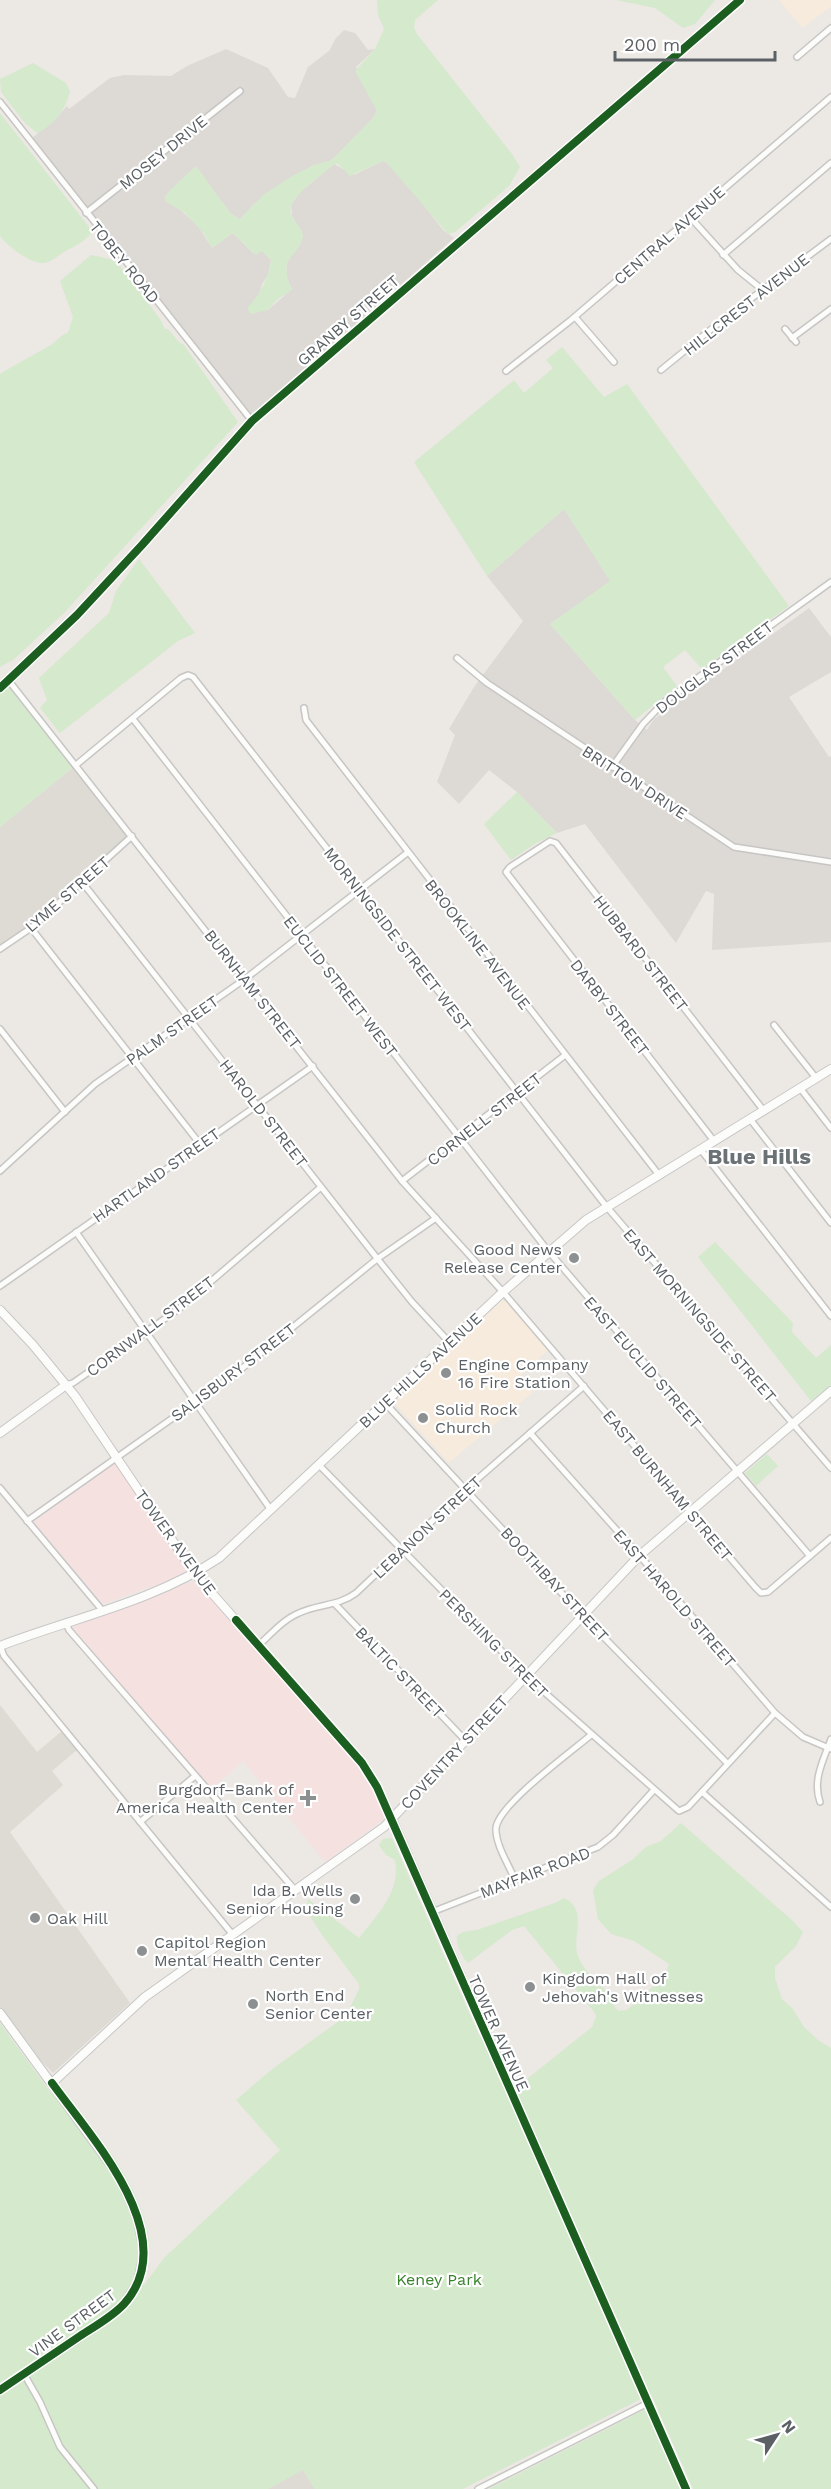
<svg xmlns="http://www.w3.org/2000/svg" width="831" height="2489" font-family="'Work Sans',sans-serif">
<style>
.commercial{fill:#f6ebdc}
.industrial{fill:#ddd9d5}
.education{fill:#dedbd4}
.medical{fill:#f6e1e1}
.green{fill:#d5e9cd}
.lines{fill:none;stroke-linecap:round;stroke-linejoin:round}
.street-casing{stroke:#c7c6c5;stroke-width:8}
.secondary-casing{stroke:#c8c7c7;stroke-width:10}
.street{stroke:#fcfcfb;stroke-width:5}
.secondary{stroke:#fcfcfb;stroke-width:8}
.cycleway-casing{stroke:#fff;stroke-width:11}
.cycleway{stroke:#1b5e20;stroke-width:8}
.poi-dot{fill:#8d9091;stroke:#fff;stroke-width:2}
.labels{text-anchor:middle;stroke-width:4.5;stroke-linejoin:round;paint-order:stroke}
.street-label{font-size:16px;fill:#5a6064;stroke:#fff}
.poi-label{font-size:16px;fill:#5a6064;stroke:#fff;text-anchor:start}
.park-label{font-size:16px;fill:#37822b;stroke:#fff}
.district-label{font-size:22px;font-weight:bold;fill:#6b7276;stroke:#fff}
</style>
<rect width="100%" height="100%" fill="#ece8e4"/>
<g class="commercial">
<path d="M779,0H831V7L802,28Z"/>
<path d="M502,1300L507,1302L548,1350L520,1376L533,1392L449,1463L394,1403Z"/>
</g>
<g class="industrial">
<path d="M344,30L355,33L368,50L375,49L356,67L377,110L374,117L337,155L329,162L314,165L299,173L255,203L240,219L231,214L195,167L165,196L198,226L212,248L233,233L253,253L262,251L271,260L268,275L262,284L258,299L254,302L257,311L268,310L292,289L286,278L287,263L290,256L300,245L303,235L292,216L291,205L299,193L334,164L354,175L383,161L386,162L402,177L443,230L454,238L251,416L32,138L56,119L67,106L69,109L110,78L124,75L171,76L187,66L226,49L268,68L288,97L295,98L308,67L329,51L336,38Z"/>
<path d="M564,509L611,581L550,624L635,720L647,730L654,719L809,608L831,637V672L789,697L829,757L831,756V942L712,950L714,894L706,891L676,943L585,824L557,833L517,792L489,770L459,804L437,782L455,735L449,729L474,687L523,621L487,576Z"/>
</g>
<g class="education">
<path d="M76,765L132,836L31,928L0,949V827Z"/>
<path d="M0,1705L37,1752L62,1731L77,1750L52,1771L63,1785L10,1832L130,2003L53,2073L35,2055L0,2007Z"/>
<path d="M301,2467L315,2489H265Z"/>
</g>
<g class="medical">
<path d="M115,1463L188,1569L185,1573L167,1581L103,1604L34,1522Z"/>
<path d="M191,1582H196L352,1758L373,1791L384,1815L383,1820L325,1862L243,1761L211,1789L72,1627Z"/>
</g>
<g class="green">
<path d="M377,0H438L415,20L414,28L417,34L512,154L520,167L509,186L455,232L448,234L386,162L383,161L350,176L338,164H334C324,175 285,197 291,214C294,222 301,226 303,235C298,261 276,254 292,290L278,299L268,310L251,314L247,308C260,295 269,277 271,260L262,251L256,255L253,253L233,233L212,248L204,234L185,213L165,201V196C172,189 190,169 197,167L231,214L240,219L263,195L292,176L314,165L332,160L374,117L377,111L355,71L375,49L384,29L378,15Z"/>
<path d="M616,0H715L695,24L683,28L655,8Z"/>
<path d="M33,63L66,83L70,91C66,109 55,125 37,133L25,123L1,92L0,79Z"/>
<path d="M0,113L89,227L91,233C84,243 74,246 64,252C58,255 51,263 43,263C31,264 7,246 0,236Z"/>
<path d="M91,255C93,255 115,260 117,262L160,319L165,329H168L179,342L184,345L238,422L64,613L13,660L0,667V374C15,365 33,355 49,346C57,342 59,335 68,333L73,317L60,281Z"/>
<path d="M562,347L604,397L627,384L789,606L702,669L685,650L663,667L677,686L635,720L550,624L610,581L564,509L487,576L414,462L514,380L524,393L553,368L546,360Z"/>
<path d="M139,559L195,633L178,641L60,733L40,708L47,700L39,678L109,613L116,591Z"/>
<path d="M9,681L76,765L0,827V688Z"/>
<path d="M517,792L557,833L536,843L511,860L484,824Z"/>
<path d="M715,1242L793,1323L792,1332L816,1358L831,1345V1385L811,1401L698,1257Z"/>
<path d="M767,1454L778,1466L756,1486L745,1473Z"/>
<path d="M681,1823L793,1921L803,1932L796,1946L775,1967V1978L782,1999L793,2009L804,2027L818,2040L831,2048V2489H693L651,2394L463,2489H315L303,2470L268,2489H0V2023L51,2093L61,2085C94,2131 141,2182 149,2240C151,2257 143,2272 144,2285L164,2258L280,2150L236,2100L271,2070L346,2016L359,1989V1984L322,1935L306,1910L308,1899L359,1938C377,1915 401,1892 395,1860L386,1855L379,1845L383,1839L392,1838L479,2035L516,2080L521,2076L527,2079L592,2027L596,2017L595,2013L524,1926L512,1930L468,1963C463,1959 455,1943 457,1936L463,1932L477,1930L555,1903L564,1898C589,1909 571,1938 578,1956C584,1972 597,1980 607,1992C612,1998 612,2006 619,2011L627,2010L664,1977L669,1964L634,1941L611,1934L598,1919L593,1890L599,1881L632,1860L646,1847L661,1841Z"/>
<path d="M646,2409L680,2489H489Z"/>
</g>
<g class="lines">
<defs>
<g id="street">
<path d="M797,57L831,28"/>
<path d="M0,102L252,421"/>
<path d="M86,213L240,91"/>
<path d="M690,217L738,270L764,291"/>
<path d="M723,255L831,163"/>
<path d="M575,317L614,362"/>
<path d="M785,329L796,342"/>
<path d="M792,338L831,309"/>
<path d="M661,370L725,318L831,239"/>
<path d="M506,371L571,320L831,97"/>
<path d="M457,658L487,683L734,847L831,862"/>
<path d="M9,681L402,1181L503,1292L755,1587L761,1593L768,1592L831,1538"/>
<path d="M304,708L306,720L659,1175"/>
<path d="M133,719L545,1247L810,1556"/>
<path d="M76,765L181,678L188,675L193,677L606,1206L831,1468"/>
<path d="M612,767L643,724L664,702L831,582"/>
<path d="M82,882L380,1262L412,1302L449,1342"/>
<path d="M31,928L200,1144"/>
<path d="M0,949L31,928L132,836"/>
<path d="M774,1025L816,1078"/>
<path d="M0,1029L65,1112"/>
<path d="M800,1088L831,1128"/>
<path d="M750,1119L831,1223"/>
<path d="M714,1141L506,872L510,867L550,841L556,843L764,1111"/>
<path d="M701,1150L831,1316"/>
<path d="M0,1171L95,1084L245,979L407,853"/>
<path d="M402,1181L564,1056"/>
<path d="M76,1232L271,1510"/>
<path d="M0,1286L313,1066"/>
<path d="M66,1385L73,1383L180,1308L321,1187"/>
<path d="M385,1403L583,1616L727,1763"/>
<path d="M530,1433L646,1563L775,1713L803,1737L831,1749"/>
<path d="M319,1465L526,1676L679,1811L688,1807L775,1713"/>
<path d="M0,1488L102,1610"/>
<path d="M27,1521L235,1374L377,1259L436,1218"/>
<path d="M335,1604L465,1740"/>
<path d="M66,1623L69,1630L295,1890"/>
<path d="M259,1645C271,1634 284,1619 299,1613C318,1604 339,1606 356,1593L466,1489L584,1386"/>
<path d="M0,1646L4,1656L233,1935"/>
<path d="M702,1792L831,1907"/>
<path d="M820,1802C812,1780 824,1759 831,1739"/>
<path d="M140,1822L195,1776"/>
<path d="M515,1880C509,1865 495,1844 496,1828C498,1805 571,1752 591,1735"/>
<path d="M432,1912L598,1847L613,1835L653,1791"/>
<path d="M24,2374L40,2402L60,2447L94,2489"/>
<path d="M478,2489L648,2403"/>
</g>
<g id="secondary">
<path d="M0,688L77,615L142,545L252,421L740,0"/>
<path d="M0,1310L33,1345L75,1396L195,1574L362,1763L377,1787L392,1819L686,2489"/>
<path d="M0,1433L66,1385"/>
<path d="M0,1646C73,1618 153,1602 219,1558L503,1292L586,1220L831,1069"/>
<path d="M0,2013L118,2175L137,2216L144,2252L138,2282L124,2304L99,2324L0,2390"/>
<path d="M52,2083L145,1997L384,1827L639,1556L831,1391"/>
</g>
</defs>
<use href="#street" class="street-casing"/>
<use href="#secondary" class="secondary-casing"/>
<use href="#street" class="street"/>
<use href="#secondary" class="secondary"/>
<defs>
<g id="cycleway">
<path d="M0,688L77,615L142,545L252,421L740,0"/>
<path d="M236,1620L362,1763L377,1787L686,2489"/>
<path d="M0,2390C27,2372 53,2354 80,2336C95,2326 112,2317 124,2304C184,2237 91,2137 52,2083"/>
</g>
</defs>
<use href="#cycleway" class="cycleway-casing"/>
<use href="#cycleway" class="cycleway"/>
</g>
<g class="poi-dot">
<circle cx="574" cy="1258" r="6"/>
<circle cx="446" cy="1373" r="6"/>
<circle cx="423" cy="1418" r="6"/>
<path d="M305 1789h6v6h6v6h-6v6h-6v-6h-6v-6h6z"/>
<circle cx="355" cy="1899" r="6"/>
<circle cx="35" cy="1918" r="6"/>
<circle cx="142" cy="1951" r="6"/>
<circle cx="530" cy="1987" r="6"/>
<circle cx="253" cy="2004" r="6"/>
</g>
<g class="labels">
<g class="street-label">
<text transform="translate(163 152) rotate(-39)" y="6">MOSEY DRIVE</text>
<text transform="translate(669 235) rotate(-41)" y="6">CENTRAL AVENUE</text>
<text transform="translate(125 262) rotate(51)" y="6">TOBEY ROAD</text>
<text transform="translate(746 304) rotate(-38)" y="6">HILLCREST AVENUE</text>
<text transform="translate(348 320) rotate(-41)" y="6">GRANBY STREET</text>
<text transform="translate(714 667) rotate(-37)" y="6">DOUGLAS STREET</text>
<text transform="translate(635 782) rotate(33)" y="6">BRITTON DRIVE</text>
<text transform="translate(67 894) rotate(-41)" y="6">LYME STREET</text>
<text transform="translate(398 939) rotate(52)" y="6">MORNINGSIDE STREET WEST</text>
<text transform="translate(478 944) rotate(52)" y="6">BROOKLINE AVENUE</text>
<text transform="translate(641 953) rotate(52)" y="6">HUBBARD STREET</text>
<text transform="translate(341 986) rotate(52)" y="6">EUCLID STREET WEST</text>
<text transform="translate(253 989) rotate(52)" y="6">BURNHAM STREET</text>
<text transform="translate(610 1007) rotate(52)" y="6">DARBY STREET</text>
<text transform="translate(172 1030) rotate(-35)" y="6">PALM STREET</text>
<text transform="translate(264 1113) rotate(52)" y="6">HAROLD STREET</text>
<text transform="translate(484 1119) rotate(-38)" y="6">CORNELL STREET</text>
<text transform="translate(156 1175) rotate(-35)" y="6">HARTLAND STREET</text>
<text transform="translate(700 1315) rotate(49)" y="6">EAST MORNINGSIDE STREET</text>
<text transform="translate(150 1326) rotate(-37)" y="6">CORNWALL STREET</text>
<text transform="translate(643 1362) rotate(49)" y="6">EAST EUCLID STREET</text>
<text transform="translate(420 1370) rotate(-43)" y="6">BLUE HILLS AVENUE</text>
<text transform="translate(233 1372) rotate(-37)" y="6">SALISBURY STREET</text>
<text transform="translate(668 1485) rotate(50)" y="6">EAST BURNHAM STREET</text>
<text transform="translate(427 1527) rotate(-43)" y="6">LEBANON STREET</text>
<text transform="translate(176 1542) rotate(54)" y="6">TOWER AVENUE</text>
<text transform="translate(555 1584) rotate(47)" y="6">BOOTHBAY STREET</text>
<text transform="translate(675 1598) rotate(49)" y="6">EAST HAROLD STREET</text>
<text transform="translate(494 1643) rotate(45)" y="6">PERSHING STREET</text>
<text transform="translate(400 1672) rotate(46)" y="6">BALTIC STREET</text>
<text transform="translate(454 1752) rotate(-47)" y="6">COVENTRY STREET</text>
<text transform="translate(535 1872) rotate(-21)" y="6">MAYFAIR ROAD</text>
<text transform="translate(499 2033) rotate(66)" y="6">TOWER AVENUE</text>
<text transform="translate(72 2323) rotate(-36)" y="6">VINE STREET</text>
</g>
<g class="poi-label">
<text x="562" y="1255" text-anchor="end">Good News<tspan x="562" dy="18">Release Center</tspan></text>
<text x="458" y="1370">Engine Company<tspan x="458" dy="18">16 Fire Station</tspan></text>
<text x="435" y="1415">Solid Rock<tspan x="435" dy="18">Church</tspan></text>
<text x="294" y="1795" text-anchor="end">Burgdorf–Bank of<tspan x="294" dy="18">America Health Center</tspan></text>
<text x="343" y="1896" text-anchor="end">Ida B. Wells<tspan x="343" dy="18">Senior Housing</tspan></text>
<text x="47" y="1924">Oak Hill</text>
<text x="154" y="1948">Capitol Region<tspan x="154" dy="18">Mental Health Center</tspan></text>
<text x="542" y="1984">Kingdom Hall of<tspan x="542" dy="18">Jehovah's Witnesses</tspan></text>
<text x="265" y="2001">North End<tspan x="265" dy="18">Senior Center</tspan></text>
</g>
<g class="park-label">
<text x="439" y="2285">Keney Park</text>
</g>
<g class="district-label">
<text x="759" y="1164">Blue Hills</text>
</g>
</g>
<g transform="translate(777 2435) rotate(54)" stroke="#ffffff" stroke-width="4.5" paint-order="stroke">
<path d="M0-4.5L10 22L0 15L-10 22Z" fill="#5a6064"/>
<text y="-9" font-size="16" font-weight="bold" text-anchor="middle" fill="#5a6064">N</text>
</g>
<path d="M615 51v9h160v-9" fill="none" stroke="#5a6064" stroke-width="3"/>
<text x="624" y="51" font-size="18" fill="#5a6064" stroke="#ffffff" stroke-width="4.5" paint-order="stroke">200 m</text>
</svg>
